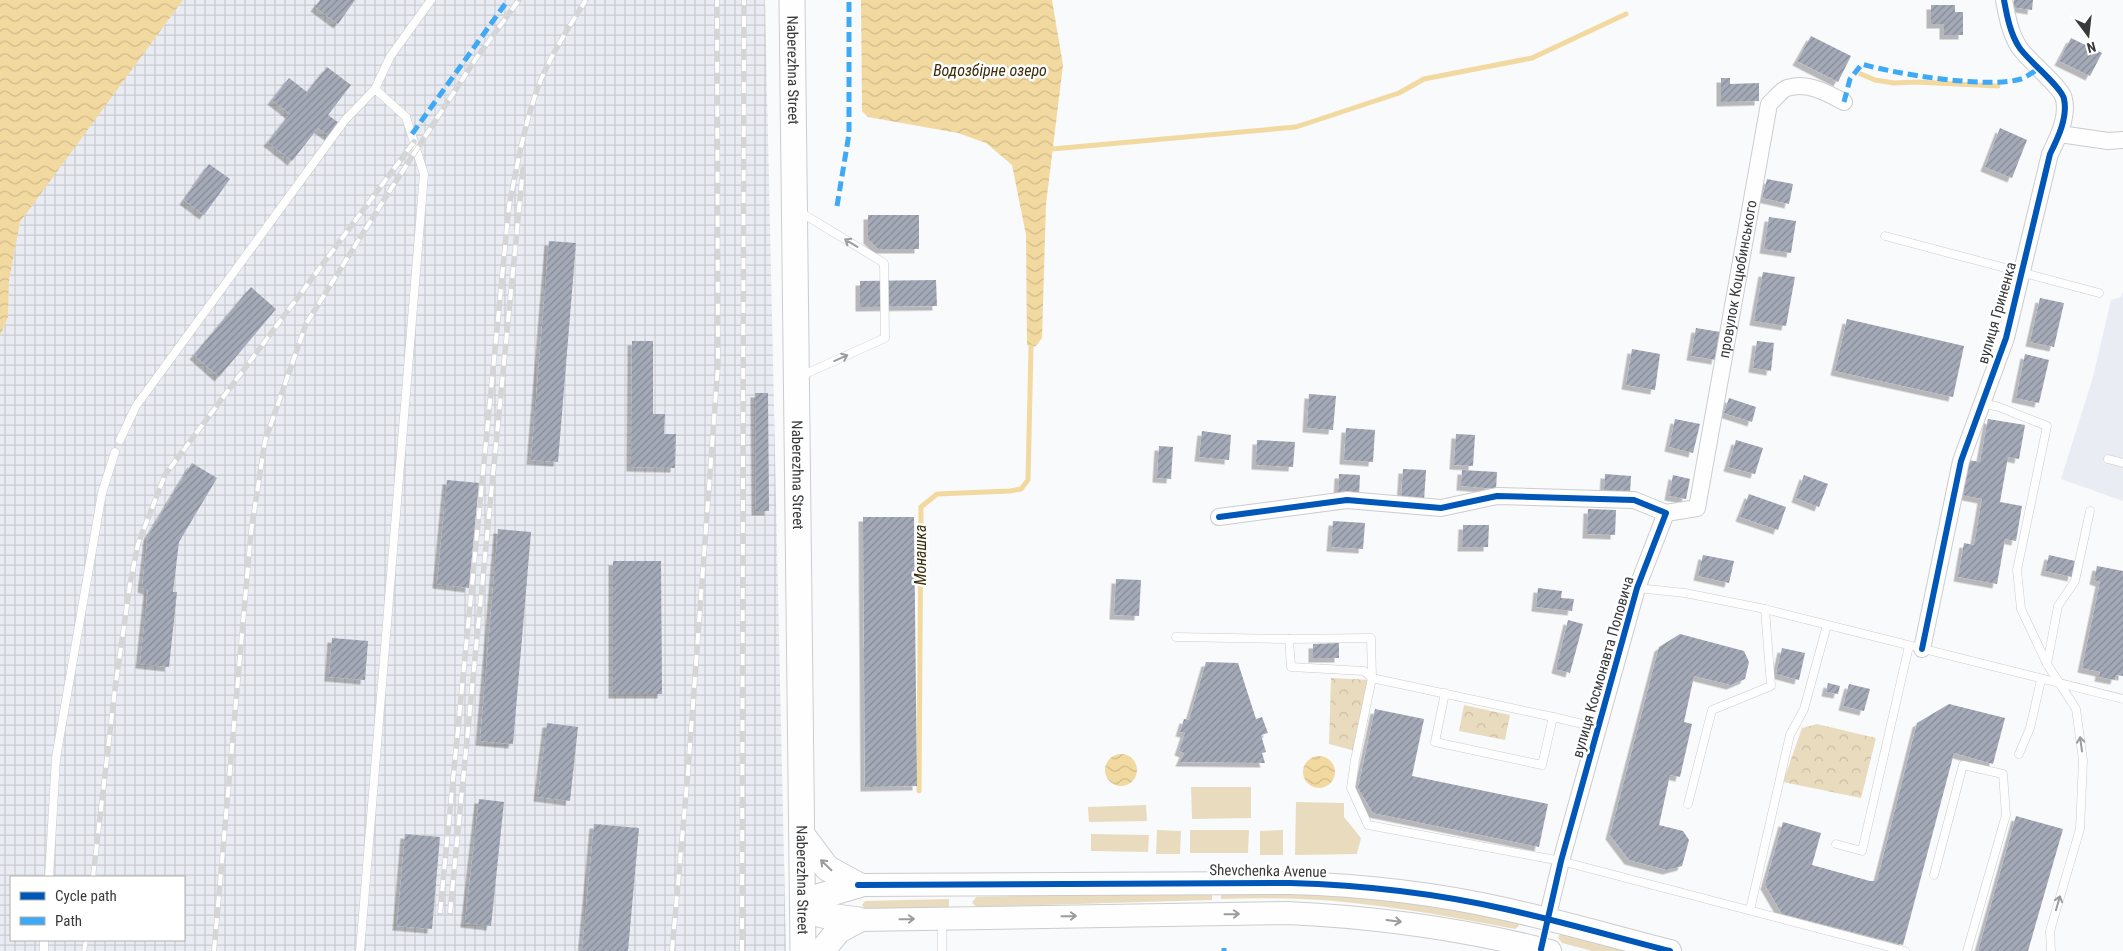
<svg xmlns="http://www.w3.org/2000/svg" width="2123" height="951" font-family="'Roboto Condensed',sans-serif">
<style>
.built{fill:#e9ecf2}
.industrial{fill:url(#industrial-grid);fill-rule:evenodd}
.green{fill:#e9dcbe}
.park{fill:url(#park-crowns)}
.water{fill:url(#water-waves)}
.lines{fill:none;stroke-linecap:round;stroke-linejoin:round}
.stream{stroke:#f2d9a0;stroke-width:5}
.building{fill:url(#building-hatch);filter:url(#shadow)}
.lane-casing{stroke:#ccccce;stroke-width:9}
.street-casing{stroke:#ccccce;stroke-width:18}
.secondary-casing{stroke:#ccccce;stroke-width:24}
.primary-casing{stroke:#ccccce;stroke-width:27}
.lane{stroke:#fefeff;stroke-width:8}
.street{stroke:#fefeff;stroke-width:16}
.secondary{stroke:#fefeff;stroke-width:22}
.primary{stroke:#fefeff;stroke-width:25}
.rail-casing{stroke:#d4d5d6;stroke-width:5.5}
.rail{stroke:#fff;stroke-width:4;stroke-dasharray:11;stroke-linecap:butt}
.quiet{stroke:#3fa9f5;stroke-width:5;stroke-dasharray:10 5;stroke-linecap:butt}
.cycleway-casing{stroke:#fff;stroke-width:9}
.cycleway{stroke:#0057b8;stroke-width:6}
.oneway{stroke:#9b9c9c}
.labels{text-anchor:middle;stroke-width:5;stroke-linejoin:round;paint-order:stroke}
.street-label{font-size:15px;fill:#38393a;stroke:#fff}
.water-label{font-size:16px;font-style:italic;fill:#3c2e09;stroke:#fff}
</style>
<defs>
<pattern id="industrial-grid" width="8" height="8" patternUnits="userSpaceOnUse" patternTransform="scale(1.25)"><rect width="8" height="8" fill="#e9ecf2"/><path d="M0 4h8M4 0v8" fill="none" stroke="#c9cbd0"/></pattern>
<pattern id="park-crowns" width="20" height="18" patternUnits="userSpaceOnUse" patternTransform="scale(1.25)"><rect width="20" height="18" fill="#e9dcbe"/><path d="M2 6a3 3 0 1 1 6 0M12 15a3 3 0 1 1 6 0" fill="none" stroke="#c9bea4"/></pattern>
<pattern id="water-waves" width="16" height="10" patternUnits="userSpaceOnUse" patternTransform="scale(1.25)"><rect width="16" height="10" fill="#f2d9a0"/><path d="M0 5q4-4 8 0t8 0" fill="none" stroke="#d0bb8b"/></pattern>
<pattern id="building-hatch" width="6" height="6" patternUnits="userSpaceOnUse" patternTransform="scale(1.25)"><rect width="6" height="6" fill="#a4aab7"/><path d="M-1 1l2-2M0 6l6-6M5 7l2-2" fill="none" stroke="#878b96"/></pattern>
<filter id="shadow"><feDropShadow dx="-4.5" dy="4.5" stdDeviation="0" flood-color="#0004"/></filter>
</defs>
<rect width="100%" height="100%" fill="#f9fafc"/>
<path class="built" d="M2123,292V501L2061,479L2093,377L2111,300L2121,297Z"/>
<path class="industrial" d="M183,0H765L786,951H0V336L8,317L9,281L17,235L20,222L67,156ZM11,877H184V940H11Z"/>
<g class="green">
<path d="M1191,787H1251V818L1192,819Z"/>
<path d="M1296,802L1344,803V817L1361,838L1357,854L1295,855Z"/>
<path d="M1146,805L1147,821L1089,822L1088,807Z"/>
<path d="M1157,830L1181,831L1180,854H1156Z"/>
<path d="M1190,830H1249L1248,853H1190Z"/>
<path d="M1283,830V855H1260V831Z"/>
<path d="M1091,834L1149,835L1148,852L1091,851Z"/>
<path d="M1263,890L1403,900L1517,920L1519,926L1515,929C1445,916 1374,902 1302,899C1275,898 1248,898 1221,899V891Z"/>
<path d="M1212,891V900L977,907L972,903L976,897Z"/>
<path d="M949,899V908L866,910L862,905L865,901Z"/>
<path d="M1561,933L1627,951H1592L1562,943L1558,938Z"/>
</g>
<g class="park">
<path d="M1331,678L1372,680L1359,752L1329,744Z"/>
<path d="M1464,705L1510,715L1505,740L1459,731Z"/>
<path d="M1817,724L1876,738L1861,798L1783,782L1802,728Z"/>
</g>
<g class="water">
<path d="M0,0H183L20,222L9,281L8,317L0,336Z"/>
<path d="M861,0H1052L1063,65L1046,204L1042,338L1036,346L1031,347L1027,345L1026,235L1012,165L986,143L958,133L868,117L862,111Z"/>
<circle cx="1121" cy="770" r="16"/>
<circle cx="1319" cy="772" r="16"/>
</g>
<g class="lines">
<g class="stream">
<path d="M1861,74L1875,80L1894,83L1916,82L1998,86"/>
<path d="M1052,149L1296,127L1399,93L1424,79L1532,58L1626,14"/>
<path d="M919,791L921,507L937,494L1010,491L1021,489L1028,480L1031,347"/>
</g>
</g>
<g class="building">
<path d="M320,0H355L338,24L315,7Z"/>
<path d="M2014,0H2033L2032,10L2012,7Z"/>
<path d="M1931,5H1955V12H1963V35H1944V24H1931Z"/>
<path d="M1811,36L1851,56L1838,82L1797,61Z"/>
<path d="M2071,38L2102,53L2090,76L2059,61Z"/>
<path d="M327,67L351,85L328,115L339,123L329,136L318,128L292,161L268,142L290,114L272,100L289,78L307,92Z"/>
<path d="M1721,78H1730V84L1759,83V101L1721,102Z"/>
<path d="M2000,128L2027,140L2012,178L1985,167Z"/>
<path d="M209,164L230,179L204,215L184,200Z"/>
<path d="M1767,179L1793,184L1789,204L1762,198Z"/>
<path d="M868,215H919V249H878L868,239Z"/>
<path d="M1769,217L1796,221L1791,253L1764,249Z"/>
<path d="M549,241L576,243L558,462L531,460Z"/>
<path d="M1763,272L1795,277L1786,326L1754,321Z"/>
<path d="M936,280L937,306L860,307V281Z"/>
<path d="M251,287L276,309L219,377L194,355Z"/>
<path d="M2040,298L2064,303L2054,347L2030,342Z"/>
<path d="M1847,319L1964,346L1953,397L1835,371Z"/>
<path d="M1696,328L1720,332L1716,360L1691,356Z"/>
<path d="M632,341H653V414H665L664,434H676L675,468L631,467Z"/>
<path d="M1757,341L1774,343L1771,371L1753,368Z"/>
<path d="M1632,349L1660,354L1655,390L1626,385Z"/>
<path d="M2025,354L2049,360L2039,403L2016,398Z"/>
<path d="M755,393H768L769,511H756Z"/>
<path d="M1309,394L1336,396L1333,430L1307,428Z"/>
<path d="M1729,398L1756,407L1752,422L1724,413Z"/>
<path d="M1675,419L1700,424L1693,453L1669,447Z"/>
<path d="M1988,419L2025,425L2019,459L2008,457L2000,502L2022,506L2016,541L2005,539L1997,584L1958,577L1964,543L1974,545L1982,499L1962,495L1968,460L1980,462Z"/>
<path d="M1346,428L1375,430L1373,462L1344,460Z"/>
<path d="M1202,431L1231,435L1229,460L1199,457Z"/>
<path d="M1456,434L1475,435L1473,466L1454,465Z"/>
<path d="M1257,440L1295,442L1293,467L1256,465Z"/>
<path d="M1736,440L1763,448L1755,474L1728,467Z"/>
<path d="M1159,446L1173,447L1171,479L1157,478Z"/>
<path d="M192,463L217,478L179,542L173,592H177L169,667L140,664L148,590L142,588L148,536Z"/>
<path d="M1403,469L1426,470L1424,501L1401,500Z"/>
<path d="M1462,470L1497,472L1496,489L1461,486Z"/>
<path d="M1339,474L1360,475L1359,496L1338,494Z"/>
<path d="M1605,474L1631,476L1630,494L1604,493Z"/>
<path d="M1673,475L1690,479L1686,499L1669,496Z"/>
<path d="M1804,475L1828,484L1819,507L1796,498Z"/>
<path d="M447,480L479,483L469,588L437,584Z"/>
<path d="M1749,494L1786,507L1778,530L1740,517Z"/>
<path d="M1588,509L1616,510L1615,535L1587,534Z"/>
<path d="M863,517H914L917,786L865,787Z"/>
<path d="M1333,521L1365,523L1363,549L1331,547Z"/>
<path d="M1463,525H1489L1488,547H1462Z"/>
<path d="M498,529L531,532L513,744L480,741Z"/>
<path d="M1703,555L1734,561L1729,583L1698,576Z"/>
<path d="M2049,555L2075,561L2072,577L2045,571Z"/>
<path d="M613,561H661L662,694H613Z"/>
<path d="M2097,566L2123,571V676L2116,675L2115,680L2099,677L2100,672L2082,668L2100,582L2094,580Z"/>
<path d="M1116,579L1141,580L1139,616L1114,615Z"/>
<path d="M1538,588L1562,591L1561,598L1574,599L1572,611L1536,607Z"/>
<path d="M1568,620L1583,624L1570,673L1556,669Z"/>
<path d="M1680,634L1744,651L1749,662L1745,679L1731,685L1694,676L1684,722L1692,724L1680,777L1670,775L1659,825L1683,831L1689,840L1682,866L1667,870L1629,860L1610,835L1659,647Z"/>
<path d="M332,638L368,641L365,680L329,677Z"/>
<path d="M1339,643V658H1313V644Z"/>
<path d="M1782,648L1805,653L1799,680L1776,674Z"/>
<path d="M1206,662L1238,663L1256,719L1262,717L1268,733L1261,735L1266,752L1262,753L1265,763L1180,762L1184,753L1179,751L1185,733L1180,732L1184,719L1189,720Z"/>
<path d="M1828,683L1840,686L1838,694L1826,692Z"/>
<path d="M1849,684L1870,689L1864,711L1843,706Z"/>
<path d="M1949,704L2005,718L1993,764L1954,753L1903,945L1782,914L1765,885L1783,822L1821,833L1812,865L1870,881H1877L1917,723Z"/>
<path d="M1375,709L1424,719L1412,776L1548,804L1539,847L1373,813L1358,788Z"/>
<path d="M547,723L578,727L570,801L538,797Z"/>
<path d="M479,799L504,802L491,926L465,923Z"/>
<path d="M2016,816L2063,829L2028,951H1978Z"/>
<path d="M594,824L639,828L628,951H582Z"/>
<path d="M405,834L440,837L432,929L397,926Z"/>
</g>
<g class="lines">
<defs>
<g id="lane">
<path d="M800,212L884,263L885,338L801,376"/>
<path d="M1885,236L2099,293"/>
<path d="M1982,403L1999,407L2047,426L2017,570L2021,609L2047,664L2076,709L2083,760L2080,829L2050,931L2051,951"/>
<path d="M120,440L136,406L345,120L375,89L390,57L431,0"/>
<path d="M2108,459L2123,463"/>
<path d="M1637,588L1685,593L1765,609L2123,699"/>
<path d="M1176,637L1289,639L1291,667L1364,671L1372,678"/>
<path d="M1289,639L1371,638L1372,678"/>
<path d="M2047,664L2058,606L2075,581L2090,511"/>
<path d="M1445,693L1435,742L1542,765L1553,717"/>
<path d="M1600,728L1553,717L1372,678L1355,760L1351,788L1368,825L1561,861L1905,951"/>
<path d="M2019,754L2030,728L2041,680"/>
<path d="M1688,804L1712,710L1771,686L1765,609"/>
<path d="M1836,844L1862,851L1909,646"/>
<path d="M1934,875L1963,765L2003,774L2006,815L1967,951"/>
<path d="M49,877L56,758L102,493L115,452"/>
<path d="M1750,910L1790,735L1804,709L1827,625"/>
<path d="M942,920V951"/>
<path d="M44,951V940"/>
<path d="M360,951L424,174L406,117L375,89"/>
</g>
<g id="street">
<path d="M2060,134L2108,141L2123,140"/>
<path id="s1" d="M1666,513L1697,508L1769,104C1774,100 1781,90 1787,88C1807,81 1827,93 1844,102"/>
<path d="M1219,517L1347,500L1441,508L1497,496L1634,500L1666,513L1637,588L1561,861L1547,919"/>
<path d="M1922,649L1961,461L2006,338L2050,154C2058,138 2068,117 2064,99C2062,87 2028,61 2019,47C2010,33 2007,16 2004,0"/>
</g>
<g id="secondary">
<path d="M858,885L1290,883C1362,885 1434,893 1505,909C1560,921 1615,937 1670,951"/>
<path d="M858,920L1287,913C1376,917 1463,929 1550,951"/>
</g>
<g id="primary">
<path id="s2" d="M792,0L803,951"/>
<path d="M803,836L827,868L858,885"/>
<path d="M803,907L821,896L858,885"/>
<path d="M803,907L822,915L858,920"/>
<path d="M822,951L838,931L858,920"/>
</g>
</defs>
<use href="#lane" class="lane-casing"/>
<use href="#street" class="street-casing"/>
<use href="#secondary" class="secondary-casing"/>
<use href="#primary" class="primary-casing"/>
<use href="#lane" class="lane"/>
<use href="#street" class="street"/>
<use href="#secondary" class="secondary"/>
<use href="#primary" class="primary"/>
<defs>
<g id="rail">
<path d="M93,877L115,689L130,584L138,544L165,475L414,142"/>
<path d="M440,913L509,206C517,166 524,126 538,87C550,56 568,28 586,0"/>
<path d="M450,913L523,169"/>
<path d="M84,951L86,940"/>
<path d="M214,951L251,532L265,441L306,324L387,195L475,60L519,0"/>
<path d="M672,951L688,772L718,365L717,0"/>
<path d="M742,951L744,0"/>
</g>
</defs>
<use href="#rail" class="rail-casing"/>
<use href="#rail" class="rail"/>
<g class="quiet">
<path d="M1844,102L1850,79L1862,64C1895,74 1988,89 2021,79C2027,77 2033,72 2038,69"/>
<path d="M412,134L508,0"/>
<path d="M837,206L849,134V0"/>
<path d="M1224,951V948"/>
</g>
<defs>
<g id="cycleway">
<path d="M1219,517L1347,500L1441,508L1497,496L1634,500L1666,513L1637,588L1561,861L1541,949"/>
<path d="M1922,649L1961,461L2006,338L2050,154C2058,138 2068,117 2064,99C2062,87 2028,61 2019,47C2010,33 2007,16 2004,0"/>
<path d="M858,885L1290,883C1362,885 1434,893 1505,909C1560,921 1615,937 1670,951"/>
</g>
</defs>
<use href="#cycleway" class="cycleway-casing"/>
<use href="#cycleway" class="cycleway"/>
</g>
<defs><path id="oneway-shaft" d="M-6 0H5M1.5-3L5.5 0L1.5 3" fill="none" stroke-width="1.6" stroke-linecap="round" stroke-linejoin="round" transform="scale(1.25)"/></defs>
<g class="oneway">
<use href="#oneway-shaft" transform="translate(851 243) rotate(-149)"/>
<use href="#oneway-shaft" transform="translate(841 358) rotate(-24)"/>
<use href="#oneway-shaft" transform="translate(2081 744) rotate(-98)"/>
<use href="#oneway-shaft" transform="translate(826 865) rotate(-136)"/>
<use href="#oneway-shaft" transform="translate(2058 903) rotate(-74)"/>
<use href="#oneway-shaft" transform="translate(1232 914) rotate(-1)"/>
<use href="#oneway-shaft" transform="translate(1069 916) rotate(-1)"/>
<use href="#oneway-shaft" transform="translate(907 919) rotate(-1)"/>
<use href="#oneway-shaft" transform="translate(1394 921) rotate(7)"/>
</g>
<g class="labels">
<g class="street-label">
<text dy="5" stroke="none"><textPath href="#s2" startOffset="70">Naberezhna Street</textPath></text>
<text dy="5" stroke="none"><textPath href="#s1" startOffset="264">провулок Коцюбинського</textPath></text>
<text transform="translate(1997 313) rotate(-74)" y="5">вулиця Гриненка</text>
<text dy="5" stroke="none"><textPath href="#s2" startOffset="475">Naberezhna Street</textPath></text>
<text transform="translate(1603 667) rotate(-74)" y="5">вулиця Космонавта Поповича</text>
<text transform="translate(1268 871) rotate(1)" y="5">Shevchenka Avenue</text>
<text dy="5" stroke="none"><textPath href="#s2" startOffset="880">Naberezhna Street</textPath></text>
</g>
<g class="water-label">
<text x="990" y="76">Водозбірне озеро</text>
<text transform="translate(920 555) rotate(-90)" y="6">Монашка</text>
</g>
</g>
<rect x="10" y="876" width="175" height="65" fill="#ffffff" stroke="#afb0b0"/>
<rect x="20" y="892" width="25" height="8" fill="#0057b8" stroke="#afb0b0"/>
<text x="55" y="901" font-size="15" fill="#38393a">Cycle path</text>
<rect x="20" y="917" width="25" height="8" fill="#3fa9f5" stroke="#afb0b0"/>
<text x="55" y="926" font-size="15" fill="#38393a">Path</text>
<g transform="translate(2088 35) rotate(165)" stroke="#ffffff" stroke-width="4" paint-order="stroke">
<path d="M0-4L9 19L0 12L-9 19Z" fill="#38393a"/>
<text y="-8" font-size="14" font-weight="bold" text-anchor="middle" fill="#38393a">N</text>
</g>
</svg>
